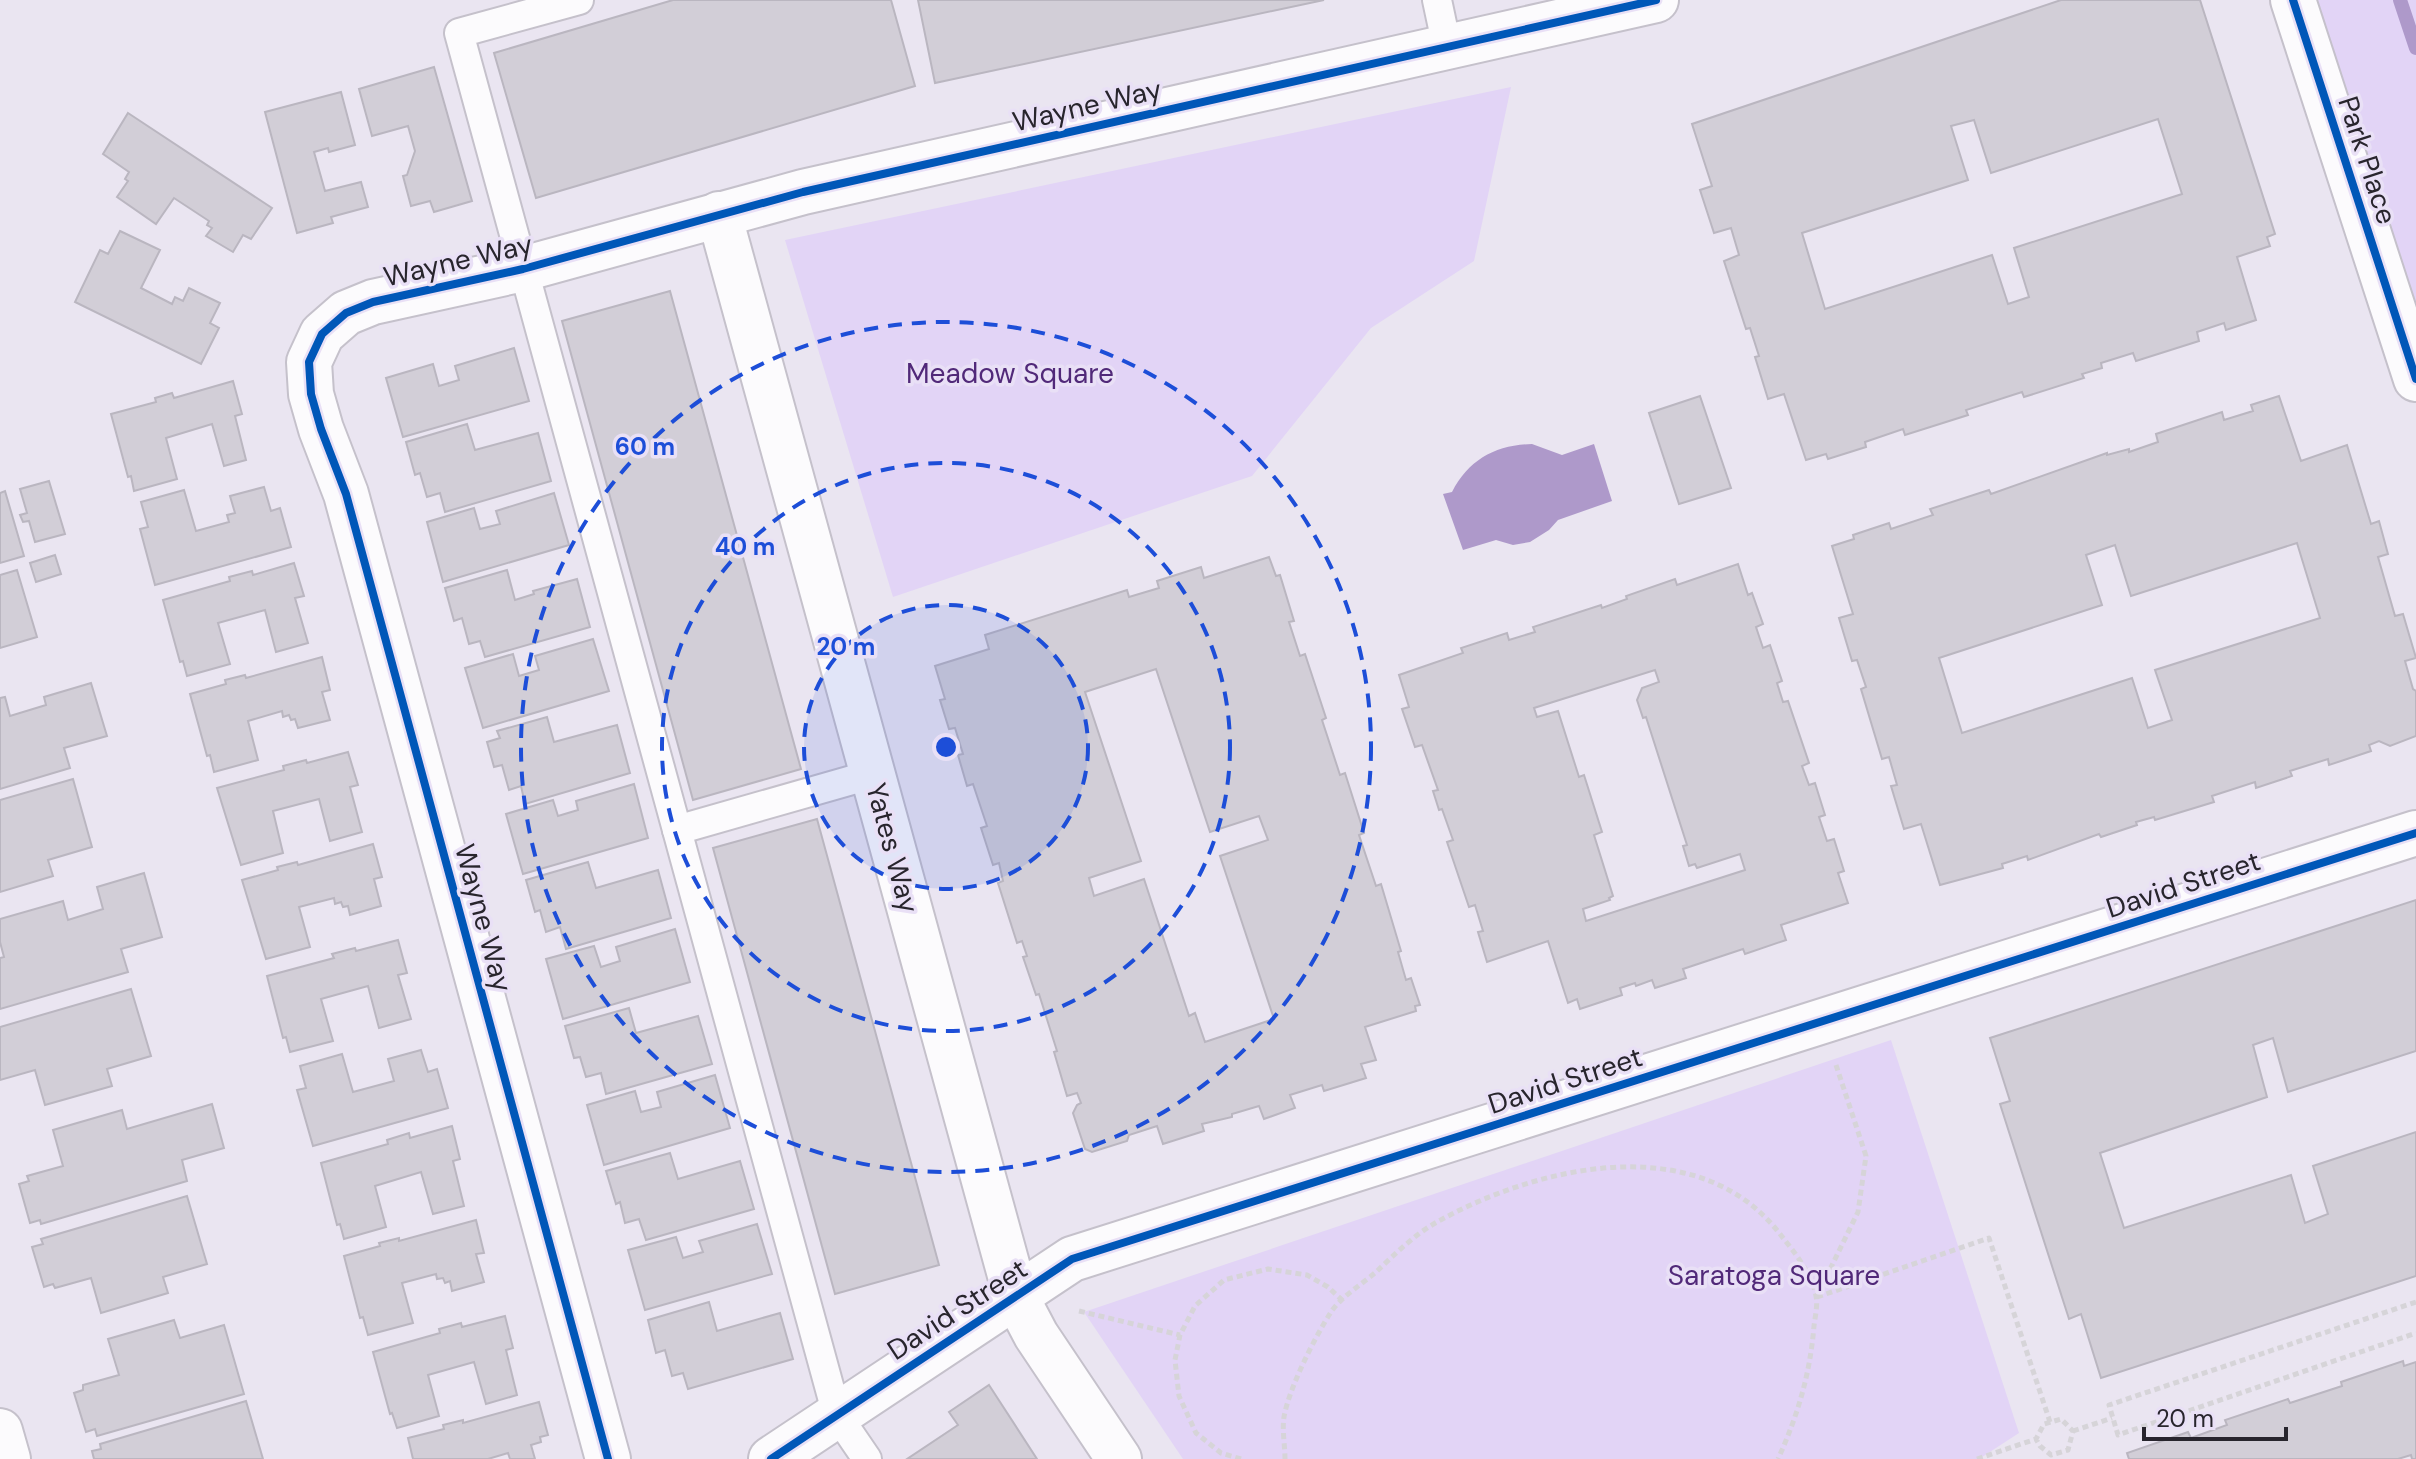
<svg xmlns="http://www.w3.org/2000/svg" width="2416" height="1459" font-family="'DM Sans',sans-serif">
<style>
.green{fill:#e2d4f6}
.water{fill:#ae99ca}
.lines{fill:none;stroke-linecap:round;stroke-linejoin:round}
.stream{stroke:#ae99ca;stroke-width:14}
.building{fill:#d2ced7;stroke:#bab6c0;stroke-width:2;fill-rule:evenodd}
.lane-casing{stroke:#c5c1cb;stroke-width:32}
.street-casing{stroke:#c5c1cb;stroke-width:48}
.path{stroke:#d6d4d8;stroke-width:5;stroke-dasharray:6 4;stroke-linecap:butt}
.lane{stroke:#fcfbfd;stroke-width:28}
.street{stroke:#fcfbfd;stroke-width:44}
.cycleway-casing{stroke:#e9e0f6;stroke-width:13}
.cycleway{stroke:#0057b8;stroke-width:8}
.ring{fill:none;stroke:#1d4ed8;stroke-width:4;stroke-dasharray:14 10}
.labels{text-anchor:middle;stroke-width:7;stroke-linejoin:round;paint-order:stroke}
.street-label{font-size:28px;fill:#28252d;stroke:#e9e0f6}
.park-label{font-size:28px;fill:#512979;stroke:#e9e0f6}
.centre{fill:#1d4ed8;stroke:#e9e0f6;stroke-width:4}
.ring-label{font-size:24px;text-anchor:middle;font-weight:bold;fill:#1d4ed8;stroke:#e9e0f6;stroke-width:7;stroke-linejoin:round;paint-order:stroke}
</style>
<rect width="100%" height="100%" fill="#eae5f1"/>
<g class="green">
<path d="M2313,0H2416V311Z"/>
<path d="M1511,87L1474,261L1371,328L1252,476L893,597L785,240Z"/>
<path d="M1891,1040L2019,1433L1979,1459H1183L1084,1312Z"/>
</g>
<path class="water" d="M1532,444L1562,455L1594,444L1612,501L1558,520L1549,530L1530,542L1513,545L1496,540L1463,550L1443,494L1452,492C1469,459 1496,445 1532,444Z"/>
<g class="lines">
<path class="stream" d="M2400,0L2416,48"/>
</g>
<g class="building">
<path d="M673,0H891L915,86L536,198L494,53Z"/>
<path d="M918,0H1324L935,83Z"/>
<path d="M2061,0H2200L2275,234L2267,237L2270,246L2237,257L2256,320L2226,330L2224,323L2197,332L2199,341L2136,361L2133,353L2101,363L2102,368L2082,374L2084,378L2024,397L2022,392L1966,410L1968,415L1905,435L1903,429L1865,442L1866,447L1828,459L1826,454L1806,460L1784,394L1768,399L1755,357L1759,356L1750,328L1746,329L1724,261L1739,255L1731,228L1714,233L1700,190L1712,186L1692,124ZM2158,119L2182,194L2014,248L2029,297L2008,304L1992,255L1825,309L1802,233L1968,180L1951,126L1974,120L1991,173Z"/>
<path d="M434,67L472,201L434,212L430,201L411,206L403,176L407,175L415,151L408,126L372,136L359,89Z"/>
<path d="M341,92L355,145L329,152L328,148L314,152L325,191L361,182L368,207L331,217L333,223L297,233L265,112Z"/>
<path d="M128,113L272,208L251,239L243,235L233,252L206,236L212,228L207,225L209,221L174,198L156,224L117,197L128,181L125,179L129,172L103,154Z"/>
<path d="M120,231L160,250L141,288L172,304L175,297L183,301L189,288L220,303L210,323L219,328L201,364L75,302L100,250L108,254Z"/>
<path d="M670,291L801,769L693,800L562,321Z"/>
<path d="M514,348L529,401L403,437L386,378L433,364L439,386L459,380L455,366Z"/>
<path d="M233,381L242,414L235,416L246,460L224,466L212,424L166,438L177,479L134,491L131,476L128,477L111,414L156,402L155,398L172,393L174,398Z"/>
<path d="M1700,396L1731,488L1679,504L1649,413Z"/>
<path d="M2279,396L2301,461L2347,445L2371,524L2379,521L2388,554L2378,557L2395,616L2403,614L2416,658L2405,661L2413,689L2416,691V736L2390,746L2379,741L2369,745L2371,751L2329,765L2328,759L2290,771L2292,776L2256,788L2255,782L2212,796L2214,802L2155,820L2154,817L2136,822L2137,825L2101,837L2099,834L2028,860L2027,856L2002,864L2003,868L1940,885L1921,824L1904,829L1891,786L1897,785L1889,757L1882,759L1861,689L1866,687L1857,660L1852,661L1839,618L1853,614L1832,546L1854,539L1853,535L1889,523L1891,529L1933,515L1930,509L1989,490L1991,494L2107,453V455L2129,449V452L2158,442L2156,434L2222,412L2224,420L2253,411L2251,405ZM2297,543L2320,618L2155,670L2172,720L2148,728L2132,678L1962,733L1939,658L2102,605L2086,555L2115,545L2131,596Z"/>
<path d="M467,424L475,450L538,433L551,481L445,512L440,493L427,497L420,473L415,475L406,442Z"/>
<path d="M49,481L65,534L35,542L29,521L23,522L20,515L27,513L20,489Z"/>
<path d="M264,487L271,511L280,508L291,547L155,585L140,529L148,527L141,502L184,490L196,531L229,522L227,515L235,513L230,496Z"/>
<path d="M5,491L24,556L0,563V493Z"/>
<path d="M554,493L569,545L443,582L427,522L474,508L480,529L500,524L496,511Z"/>
<path d="M55,555L61,574L36,582L30,563Z"/>
<path d="M1269,557L1276,576L1280,575L1294,621L1289,622L1300,656L1305,654L1326,718L1322,720L1340,775L1345,773L1364,833L1359,835L1376,886L1381,884L1401,951L1398,952L1406,980L1411,978L1420,1005L1415,1006L1416,1011L1365,1027L1376,1060L1361,1064L1366,1078L1324,1091L1322,1085L1290,1095L1295,1108L1264,1119L1259,1106L1232,1114V1117L1202,1124L1204,1131L1163,1144L1157,1126L1129,1135L1127,1141L1092,1152L1085,1149L1073,1113L1077,1105L1081,1103L1077,1093L1067,1096L1054,1052L1057,1051L1039,994L1036,995L1023,957L1027,956L1022,941L1017,943L998,883L1003,881L999,863L993,865L981,828L987,826L973,784L967,786L958,755L963,754L955,728L949,729L940,700L945,699L935,666L989,649L985,635L1127,590L1129,597L1159,588L1157,581L1201,567L1204,578ZM1156,669L1210,832L1259,816L1268,840L1220,856L1274,1019L1205,1042L1195,1013L1189,1016L1144,879L1094,896L1089,878L1141,861L1085,692Z"/>
<path d="M294,563L304,596L295,598L308,643L276,652L265,610L218,623L230,664L187,676L183,661L180,662L163,600L230,581L229,577L252,571L253,575Z"/>
<path d="M1738,564L1748,595L1752,593L1763,624L1756,627L1763,648L1770,645L1782,681L1777,683L1783,702L1788,701L1809,763L1802,766L1809,785L1815,783L1825,815L1819,817L1827,841L1834,839L1844,871L1838,873L1848,903L1781,925L1786,940L1745,954L1743,949L1683,969L1686,978L1655,988L1652,980L1636,986L1635,983L1620,988L1622,995L1580,1009L1577,999L1568,1003L1548,941L1487,962L1478,932L1483,931L1475,905L1469,907L1447,842L1453,840L1442,809L1439,810L1433,791L1438,790L1422,745L1415,747L1402,709L1409,707L1399,675L1463,653L1461,648L1507,633L1509,640L1535,632L1533,627L1601,605L1602,608L1627,599L1626,596L1675,579L1677,585ZM1655,670L1659,682L1642,688L1637,700L1643,718L1646,717L1687,845L1683,846L1689,866L1695,864L1697,868L1740,854L1745,870L1586,921L1583,909L1610,900L1609,898L1613,896L1594,835L1602,832L1584,775L1579,777L1558,711L1537,717L1534,708Z"/>
<path d="M17,570L37,637L0,648V575Z"/>
<path d="M507,570L515,600L534,594L533,591L577,579L590,627L485,657L480,641L469,644L462,618L454,621L445,588Z"/>
<path d="M593,639L609,691L483,728L465,668L513,654L519,676L539,670L535,656Z"/>
<path d="M322,657L330,690L322,692L330,720L298,728L295,719L291,720L289,715L283,717L282,711L248,721L258,760L214,772L210,755L207,756L190,694L226,684L225,680L245,675L246,678Z"/>
<path d="M91,683L107,736L64,748L70,768L0,789V698L5,697L10,716L46,705L44,697Z"/>
<path d="M547,717L554,742L617,725L630,773L525,804L521,786L509,790L502,765L494,767L487,742L500,738L497,731Z"/>
<path d="M348,752L358,785L350,787L362,832L330,841L319,799L273,811L283,853L241,865L217,788L284,770L283,766L306,760L307,763Z"/>
<path d="M73,779L92,847L48,860L53,876L0,892V800Z"/>
<path d="M634,784L648,838L523,874L506,814L553,800L558,816L578,810L576,801Z"/>
<path d="M817,819L939,1265L835,1294L713,848Z"/>
<path d="M373,844L382,877L374,879L381,906L350,915L348,906L343,907L341,902L335,904L334,898L299,907L310,947L266,959L242,880L278,870L277,867L297,862L298,865Z"/>
<path d="M588,862L596,888L658,870L671,918L566,949L560,927L546,932L540,910L535,912L526,880Z"/>
<path d="M144,873L162,937L121,949L128,972L0,1009V958L4,957L0,942V919L63,901L68,920L103,909L97,887Z"/>
<path d="M2416,900V1051L2288,1092L2273,1038L2253,1045L2267,1097L2100,1153L2124,1228L2291,1175L2305,1223L2328,1214L2313,1166L2416,1132V1276L2101,1378L2081,1314L2069,1319L2000,1104L2010,1101L1990,1038Z"/>
<path d="M675,929L690,982L563,1019L546,959L594,946L601,967L620,961L616,947Z"/>
<path d="M398,940L407,973L398,975L411,1019L379,1028L368,986L321,999L333,1041L290,1052L286,1037L283,1038L267,976L334,958L332,954L355,948L356,951Z"/>
<path d="M131,989L151,1056L107,1069L112,1086L45,1105L35,1070L0,1080V1027Z"/>
<path d="M629,1008L636,1033L698,1016L712,1064L606,1094L601,1073L586,1077L580,1057L574,1058L565,1026Z"/>
<path d="M421,1050L428,1072L437,1069L448,1108L313,1146L297,1090L306,1088L300,1066L342,1054L353,1092L394,1081L388,1059Z"/>
<path d="M715,1075L730,1128L604,1165L587,1105L635,1091L641,1112L661,1107L657,1092Z"/>
<path d="M212,1104L224,1148L182,1160L187,1181L41,1224L40,1220L30,1223L19,1184L29,1181L27,1176L63,1166L53,1130L122,1110L127,1129Z"/>
<path d="M452,1126L460,1159L453,1161L464,1206L433,1214L421,1172L375,1186L386,1227L344,1239L340,1224L337,1225L321,1163L388,1144L387,1140L409,1133L410,1138Z"/>
<path d="M670,1153L678,1179L740,1161L754,1209L646,1240L639,1219L625,1223L620,1202L616,1204L606,1171Z"/>
<path d="M187,1196L207,1264L163,1277L168,1293L101,1313L91,1278L55,1288L53,1284L44,1287L32,1247L43,1244L41,1239Z"/>
<path d="M476,1220L484,1253L476,1254L484,1282L452,1291L450,1281L445,1283L443,1278L437,1279L436,1274L402,1283L413,1323L368,1335L363,1317L360,1318L344,1256L380,1246L379,1243L399,1238V1241Z"/>
<path d="M757,1224L772,1274L645,1310L628,1250L676,1237L683,1258L703,1252L699,1241Z"/>
<path d="M709,1302L717,1331L780,1313L793,1359L688,1389L683,1373L672,1376L665,1350L656,1353L648,1320Z"/>
<path d="M505,1316L513,1348L506,1350L517,1395L486,1404L474,1362L428,1375L439,1416L397,1428L392,1413L390,1414L373,1352L440,1333L439,1329L461,1323L462,1327Z"/>
<path d="M174,1320L180,1338L224,1325L244,1394L97,1436L95,1429L86,1432L74,1393L83,1390V1385L119,1375L108,1339Z"/>
<path d="M2403,1361L2404,1366L2416,1362V1459H2412L2411,1455L2398,1459H2129L2127,1453L2188,1432L2191,1438L2227,1425L2225,1420L2288,1399L2290,1403L2342,1386L2341,1382Z"/>
<path d="M989,1385L1037,1459H907L958,1425L949,1412Z"/>
<path d="M246,1401L263,1459H94L92,1451L101,1449L100,1444Z"/>
<path d="M539,1402L548,1435L540,1437L541,1442L531,1445L535,1459H510L508,1453L488,1459H413L408,1438L444,1429L443,1425L463,1420V1423Z"/>
</g>
<g class="lines">
<defs>
<g id="lane">
<path d="M579,0L459,33L837,1415L867,1459"/>
<path d="M1437,0L1447,47"/>
<path d="M677,830L873,774"/>
</g>
<g id="street">
<path d="M2293,0L2416,379"/>
<path d="M719,214L1016,1297L1036,1335L1119,1459"/>
<path d="M0,1431L8,1459"/>
<path d="M608,1459L346,494L321,429L311,394L309,362L322,334L346,313L373,302L523,269L803,192L1656,0"/>
<path d="M771,1459L1072,1259L2416,833"/>
</g>
</defs>
<use href="#lane" class="lane-casing"/>
<use href="#street" class="street-casing"/>
<g class="path">
<path d="M1817,1296L1858,1212L1866,1156L1836,1065"/>
<path d="M1817,1297L1989,1238L2050,1422"/>
<path d="M2416,1302L2109,1405L2118,1435L2416,1333"/>
<path d="M1079,1311L1180,1335"/>
<path d="M2073,1431L2112,1418"/>
<path d="M1241,1459L1221,1453L1196,1433L1179,1396L1175,1360L1180,1335L1195,1306L1224,1280L1268,1269L1307,1275L1328,1287L1343,1301"/>
<path d="M1285,1459C1285,1446 1282,1430 1284,1417C1289,1388 1315,1337 1331,1312C1341,1297 1362,1284 1376,1272C1394,1255 1415,1234 1437,1222C1537,1166 1698,1128 1780,1234C1794,1252 1812,1273 1816,1296C1818,1305 1815,1317 1814,1326C1810,1374 1798,1415 1778,1459"/>
<path d="M1977,1459L2036,1439L2044,1424L2061,1419L2073,1431L2068,1450L2051,1455L2040,1446L2036,1439"/>
</g>
<use href="#lane" class="lane"/>
<use href="#street" class="street"/>
<defs>
<g id="cycleway">
<path d="M2293,0L2416,379"/>
<path d="M608,1459L346,494L321,429L311,394L309,362L322,334L346,313L373,302L523,269L803,192L1656,0"/>
<path d="M771,1459L1072,1259L2416,833"/>
</g>
</defs>
<use href="#cycleway" class="cycleway-casing"/>
<use href="#cycleway" class="cycleway"/>
</g>
<circle cx="946" cy="747" r="142" fill="#1d4ed8" fill-opacity=".12"/>
<g class="ring">
<circle cx="946" cy="747" r="142"/>
<circle cx="946" cy="747" r="284"/>
<circle cx="946" cy="747" r="425"/>
</g>
<g class="labels">
<g class="street-label">
<text transform="translate(1087 105) rotate(-13)" y="10">Wayne Way</text>
<text transform="translate(2368 160) rotate(72)" y="10">Park Place</text>
<text transform="translate(458 260) rotate(-13)" y="10">Wayne Way</text>
<text transform="translate(893 848) rotate(75)" y="10">Yates Way</text>
<text transform="translate(2183 884) rotate(-18)" y="10">David Street</text>
<text transform="translate(484 918) rotate(75)" y="10">Wayne Way</text>
<text transform="translate(1565 1080) rotate(-18)" y="10">David Street</text>
<text transform="translate(957 1309) rotate(-33)" y="10">David Street</text>
</g>
<g class="park-label">
<text x="1010" y="383">Meadow Square</text>
<text x="1774" y="1285">Saratoga Square</text>
</g>
</g>
<circle cx="946" cy="747" r="12" class="centre"/>
<g class="ring-label">
<text x="645" y="455">60 m</text>
<text x="745" y="555">40 m</text>
<text x="846" y="655">20 m</text>
</g>
<path d="M2144 1427v12h142v-12" fill="none" stroke="#28252d" stroke-width="4"/>
<text x="2156" y="1427" font-size="24" fill="#28252d" stroke="#e9e0f6" stroke-width="6" paint-order="stroke">20 m</text>
</svg>
